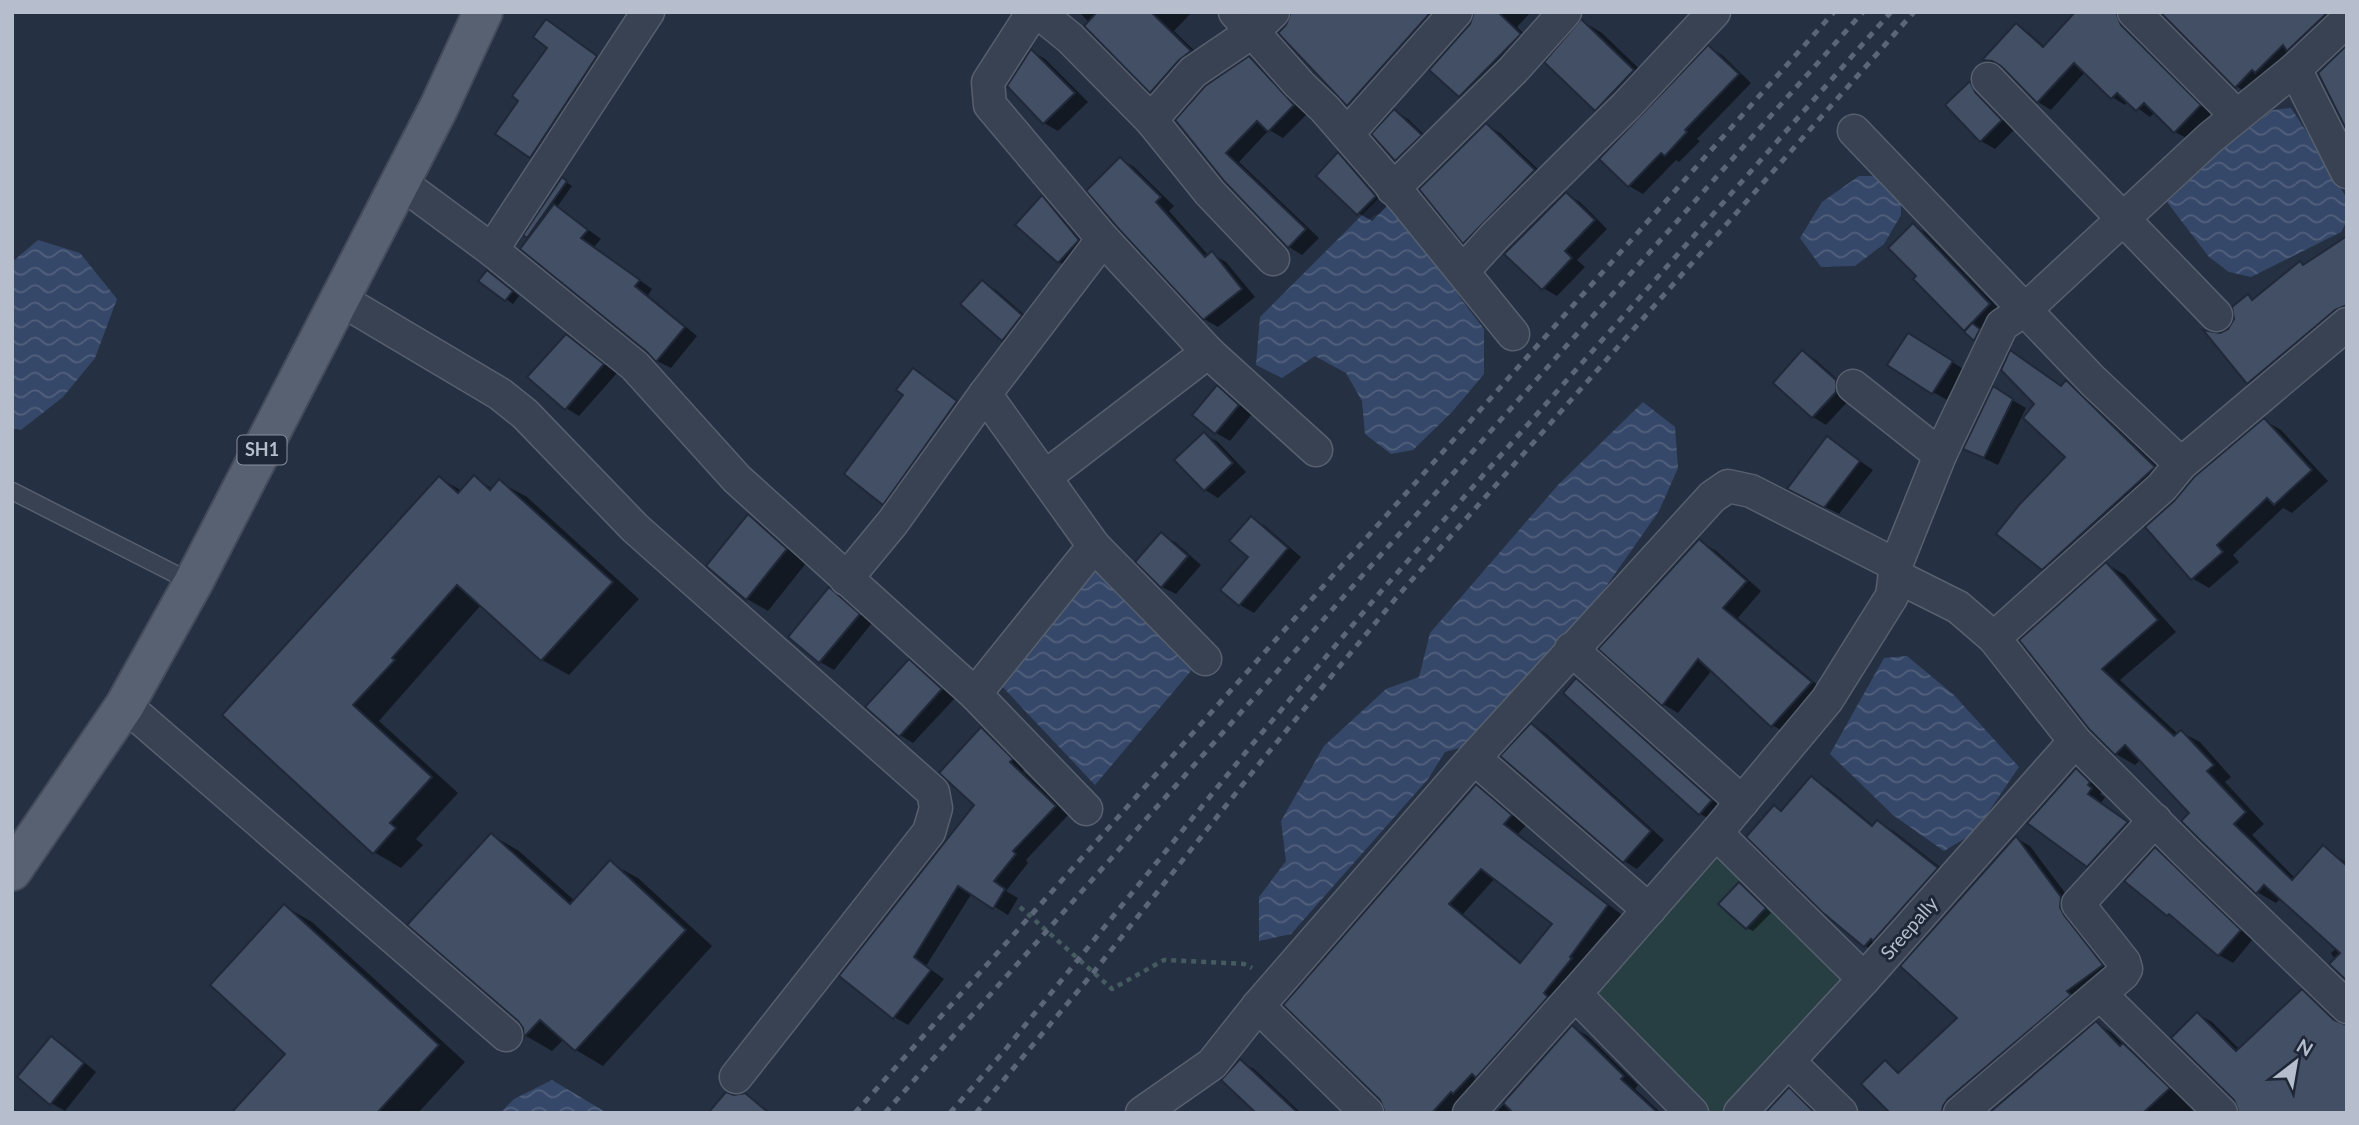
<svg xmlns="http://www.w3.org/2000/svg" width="2359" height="1125" font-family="Lato,sans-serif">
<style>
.pitch{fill:#273f43}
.water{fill:url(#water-waves)}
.shadow{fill:#0007;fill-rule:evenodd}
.building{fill:#434f65;stroke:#202939;stroke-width:2;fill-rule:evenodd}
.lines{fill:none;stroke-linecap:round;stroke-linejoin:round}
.lane-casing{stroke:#57606f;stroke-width:19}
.street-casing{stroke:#57606f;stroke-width:35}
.primary-casing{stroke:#434b5b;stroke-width:42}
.path{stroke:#455b60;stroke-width:4.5;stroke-dasharray:5 5;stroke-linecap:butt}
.lane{stroke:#394252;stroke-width:16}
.street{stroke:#394252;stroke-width:32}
.primary{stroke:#576172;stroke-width:38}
.rail{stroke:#5b6679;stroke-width:5;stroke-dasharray:7 7;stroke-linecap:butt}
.labels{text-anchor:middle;stroke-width:6;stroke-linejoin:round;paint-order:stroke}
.shield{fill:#1e2737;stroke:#88909f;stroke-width:2}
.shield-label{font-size:18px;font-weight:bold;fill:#b6bdcc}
.street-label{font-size:19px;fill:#b6bdcc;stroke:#1e2737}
</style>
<defs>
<pattern id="water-waves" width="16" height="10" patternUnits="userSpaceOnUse" patternTransform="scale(1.75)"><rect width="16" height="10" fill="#364869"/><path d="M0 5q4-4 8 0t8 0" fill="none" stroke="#51607d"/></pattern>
</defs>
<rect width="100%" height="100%" fill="#253042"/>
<path class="pitch" d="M1717,845L1853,979L1737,1113H1707L1584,992Z"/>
<g class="water">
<path d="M2291,108L2327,163L2347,199V221L2341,232L2251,277L2229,272L2209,257L2167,202L2223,149L2273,110Z"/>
<path d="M1859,176H1878L1901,198V215L1884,244L1855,266L1821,267L1800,238L1822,202Z"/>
<path d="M1382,195L1422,240L1461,299L1484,329V374L1452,412L1413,450L1391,454L1365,434L1362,401L1346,373L1315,356L1282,378L1256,365L1260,317Z"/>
<path d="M38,240L80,253L117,299L95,358L63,397L21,430L12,428V262Z"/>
<path d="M1643,402L1675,427L1678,468L1659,511L1570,638L1480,742L1445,752L1428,779L1291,934L1259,941V897L1286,861L1281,821L1324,746L1386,689L1419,677L1430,633L1558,485Z"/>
<path d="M1094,566L1195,666L1095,785L997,681Z"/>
<path d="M1907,656L1954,695L2019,767L1974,833L1944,851L1893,815L1830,754L1884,658Z"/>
<path d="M552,1080L607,1113H500L514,1099Z"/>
</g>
<g class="shadow">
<path d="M1079,12H1192L1174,31L1204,60L1165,100L1151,92L1087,26L1090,23Z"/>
<path d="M1292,12H1452L1362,113L1348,105L1280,33L1292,18Z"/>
<path d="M1475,12H1531L1517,27L1533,43L1474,104L1460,96L1431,70L1471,25Z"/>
<path d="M2162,12H2347L2249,94L2236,86Z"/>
<path d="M547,21L610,65L545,164L498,133L521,100L550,48Z"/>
<path d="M1582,21L1602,33L1654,83L1617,122L1596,110Z"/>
<path d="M2016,25L2029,33L2045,47L2121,27L2134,34L2212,114L2188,139L2175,132L2155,112L2150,117L2128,101L2125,105L2112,97L2085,72L2051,110L2038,102L2005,68L1997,67L1985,60Z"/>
<path d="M1708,47L1722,55L1751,83L1697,139L1700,141L1679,162L1676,160L1643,194L1629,186Z"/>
<path d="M1032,51L1045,59L1088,102L1058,131L1044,123Z"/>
<path d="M1250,58L1263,66L1307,114L1283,138L1269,130L1239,162L1319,238L1302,255L1289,247L1177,121Z"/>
<path d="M1970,83L1984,91L2015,129L1995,149L1981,141Z"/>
<path d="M1395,111L1408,119L1434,144L1410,168L1396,160Z"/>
<path d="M1486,125L1500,133L1548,179L1478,250L1464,242Z"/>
<path d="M1339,155L1352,163L1389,204L1372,221L1358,213Z"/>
<path d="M1121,159L1134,167L1174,206L1169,211L1209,256L1212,254L1226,262L1255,297L1218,327L1204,319Z"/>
<path d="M562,179L572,186L557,207L601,239L594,247L652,289L648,295L697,336L671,368L657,361L526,235Z"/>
<path d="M1566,194L1580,202L1607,229L1577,260L1585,267L1557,296L1543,288Z"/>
<path d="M1042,197L1056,205L1092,248L1073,270L1059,262L1017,225Z"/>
<path d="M1913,225L1925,232L2002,312L1977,337L1965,329Z"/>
<path d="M2347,239V326L2266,393L2248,383L2220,335L2229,330L2248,296L2254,300L2301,263L2304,266Z"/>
<path d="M494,276L519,296L513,304L481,281Z"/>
<path d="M982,282L996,290L1035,324L1017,347L1003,340L963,304Z"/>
<path d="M567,336L581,344L617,373L579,416L566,408Z"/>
<path d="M1922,343L1965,370L1947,400L1933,392Z"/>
<path d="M1803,352L1816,360L1849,390V400L1826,425L1813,417Z"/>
<path d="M2011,352L2062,387L2067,382L2080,390L2167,476L2057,577L2043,569L2068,456L2037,404Z"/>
<path d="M913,370L970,411L897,511L884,504L905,394Z"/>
<path d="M1218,387L1231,395L1252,414L1230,441L1216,433Z"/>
<path d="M1994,389L2026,408L1998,465L1979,456Z"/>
<path d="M2264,420L2281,430L2328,481L2292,513L2283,508L2233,555L2239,562L2209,588L2192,578Z"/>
<path d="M1204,434L1218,442L1246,472L1218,498L1205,490Z"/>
<path d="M1828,439L1873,470L1839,514L1803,496Z"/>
<path d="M440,478L462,491L474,478L493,489L500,482L527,497L639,599L569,675L542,660L481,605L379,721L458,793L416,839L423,845L401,868L374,852L224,715Z"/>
<path d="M749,516L769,528L807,562L768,611L747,599L709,566Z"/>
<path d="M1251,518L1265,526L1301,557L1254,613L1240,605L1251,556Z"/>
<path d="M1161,535L1175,542L1201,565L1176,594L1162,587Z"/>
<path d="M1699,541L1715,550L1761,591L1738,618L1826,692L1788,734L1772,725L1712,670L1678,713L1663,704Z"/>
<path d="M2107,564L2125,575L2176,632L2120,680L2178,734L2181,732L2200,742L2231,777L2225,782L2264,824L2252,835L2296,879L2323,848L2347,863V979L2331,953L2337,948L2281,898L2276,903L2257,892L2191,813L2141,759L2135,765L2116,754L2090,728Z"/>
<path d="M830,589L843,597L872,623L834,670L820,662L790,637Z"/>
<path d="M909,661L923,669L955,698L913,743L900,735Z"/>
<path d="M1576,680L1590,688L1725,809L1714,821L1700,814Z"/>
<path d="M1532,725L1545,733L1664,840L1637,869L1624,861Z"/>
<path d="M982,729L995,737L1025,768L1023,771L1069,814L1026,860L1028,863L1006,891L1018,898L1008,915L972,893L926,966L944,979L908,1025L894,1017L841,976L977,805Z"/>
<path d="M2076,770L2090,778L2103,791L2100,794L2105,797L2101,803L2141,831L2101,874L2088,866Z"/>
<path d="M1811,779L1828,788L1874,826L1878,822L1895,832L1954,878L1882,955L1865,946L1824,911L1774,807L1783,812Z"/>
<path d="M1476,786L1491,795L1526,825L1518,834L1622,915L1585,967L1469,1113H1386ZM1495,878L1554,924L1522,963L1463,914Z"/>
<path d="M492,835L519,851L575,901L610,863L638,878L712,946L603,1066L576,1050L564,1039L552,1051L526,1036Z"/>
<path d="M2016,838L2030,846L2075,906L2116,974L1959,1113H1892L1885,1062L1901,1073L1960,1018Z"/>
<path d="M2155,849L2169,857L2253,939L2233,963L2219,955L2179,920L2168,914Z"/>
<path d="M1740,884L1771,913L1753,931L1747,928Z"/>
<path d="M284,906L312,922L465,1062L418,1113H253L288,1054Z"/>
<path d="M2302,991L2317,1000L2347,1027L2241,1113L2198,1014L2212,1022L2240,1050Z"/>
<path d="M2096,1023L2111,1032L2123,1044L2138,1053L2199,1113H1991Z"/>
<path d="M1573,1027L1588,1036L1638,1085L1635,1089L1661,1113H1496Z"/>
<path d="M51,1038L65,1046L96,1072L65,1111L51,1103Z"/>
<path d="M1240,1061L1254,1069L1301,1113H1259Z"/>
<path d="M1789,1090L1804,1098L1819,1113H1768Z"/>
<path d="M744,1095L772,1113H711L734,1097Z"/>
</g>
<g class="building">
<path d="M1097,12H1151L1191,51L1179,60L1150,93L1084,26Z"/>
<path d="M1291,12H1431L1347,106L1278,33L1286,25Z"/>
<path d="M1474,12H1498L1521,34L1459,97L1429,70L1470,24Z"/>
<path d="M2075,12H2116L2121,25L2201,105L2174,133L2144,103L2136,111L2117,93L2111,99L2074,63L2037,103L2001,66L1992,61L1982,60L2016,23L2043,47Z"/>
<path d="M2160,12H2328L2287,51L2283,45L2255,73L2252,70L2235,88Z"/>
<path d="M546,19L597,56L530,158L495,134L518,101L512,96L547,48L533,37Z"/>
<path d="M1581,19L1634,70L1595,111L1544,62Z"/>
<path d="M1708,45L1739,74L1685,130L1687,132L1665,156L1661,153L1628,187L1599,159Z"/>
<path d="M2347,45V131L2318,73Z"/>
<path d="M1031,49L1075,93L1043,124L1007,86Z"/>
<path d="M1249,56L1294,105L1268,132L1257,121L1226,153L1306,229L1288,248L1224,181L1175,120L1205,86Z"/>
<path d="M1970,81L1975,92L2002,120L1980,142L1945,105Z"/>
<path d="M1394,109L1422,135L1395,161L1371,134Z"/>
<path d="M1486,123L1535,170L1463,244L1419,189Z"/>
<path d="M1338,152L1376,196L1357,215L1316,176Z"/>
<path d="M1120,157L1161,197L1156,202L1205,257L1212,251L1242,289L1203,320L1117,227L1086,191Z"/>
<path d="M562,177L567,181L527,238L523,235Z"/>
<path d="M1566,192L1595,220L1565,251L1572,258L1542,290L1504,254Z"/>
<path d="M1042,195L1079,240L1058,263L1015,225Z"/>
<path d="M554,204L588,230L581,238L640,280L635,286L685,327L656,362L647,352L520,249Z"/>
<path d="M1913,223L1990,304L1964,331L1913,279L1916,276L1888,248Z"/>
<path d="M2347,236V305L2335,310L2247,384L2203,330L2220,333L2228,329L2234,319L2232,307L2248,294L2252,300L2300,261L2303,265Z"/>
<path d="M487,270L513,291L505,301L478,281Z"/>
<path d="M982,280L1022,315L1002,341L960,304Z"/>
<path d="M1972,323L1980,329L1974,341L1964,332Z"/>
<path d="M1908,333L1953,361L1932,394L1887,365Z"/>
<path d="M566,334L604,364L565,410L527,377Z"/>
<path d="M1802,350L1836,380V392L1812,418L1773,383Z"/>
<path d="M2010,350L2061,386L2066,380L2155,467L2042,570L1996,534L2019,505L2065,457L2023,418L2034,404L2001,370Z"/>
<path d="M913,368L957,401L883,505L844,474L903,395L896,390Z"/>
<path d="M1217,385L1239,405L1215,434L1192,415Z"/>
<path d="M1993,386L2013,399L1984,458L1963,449Z"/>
<path d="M2264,418L2312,470L2274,505L2267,498L2217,545L2223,552L2191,580L2145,527L2174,501L2194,477Z"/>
<path d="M1204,432L1233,463L1204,491L1174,460Z"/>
<path d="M1827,436L1860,461L1824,508L1787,489Z"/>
<path d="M474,475L490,490L499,479L613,582L541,661L457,585L392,658L395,660L353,705L432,777L390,823L396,828L373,854L222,715L439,476L458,493Z"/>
<path d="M748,514L787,549L746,600L706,566Z"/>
<path d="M1251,516L1288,548L1239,606L1220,590L1248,557L1229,541Z"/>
<path d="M1161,532L1188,556L1161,588L1135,562Z"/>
<path d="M1699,539L1747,581L1723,608L1812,682L1771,727L1698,659L1662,706L1598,649Z"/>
<path d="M2106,562L2158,620L2102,669L2174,736L2181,730L2214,765L2207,771L2246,812L2234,824L2292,880L2323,845L2347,866V981L2329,964L2340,953L2264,885L2256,894L2200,840L2181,821L2189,813L2125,745L2115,755L2089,729L2019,640Z"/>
<path d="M829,587L860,614L819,663L788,637Z"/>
<path d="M909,659L942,689L899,737L865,707Z"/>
<path d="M1576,678L1712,800L1699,815L1563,693Z"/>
<path d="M1531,723L1651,831L1623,863L1500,756Z"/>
<path d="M981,727L1013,759L1010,762L1056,806L1013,851L1016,854L994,881L1005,889L993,909L958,886L914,957L931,970L893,1019L839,976L974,805L939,773Z"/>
<path d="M2076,768L2090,782L2088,785L2092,788L2088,794L2128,822L2087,867L2027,823Z"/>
<path d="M1811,776L1872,826L1877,820L1938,868L1873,941L1871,939L1864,947L1822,912L1746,837L1774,805L1781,811Z"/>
<path d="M1476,784L1512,815L1504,824L1608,905L1570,957L1572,958L1544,993L1548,997L1476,1078L1472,1074L1453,1094L1451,1092L1432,1113H1385L1380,1100L1283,1005ZM1481,869L1552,924L1520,963L1449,904Z"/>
<path d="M491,833L570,904L610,860L686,930L575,1051L540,1020L524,1037L523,1028L518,1021L407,925Z"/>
<path d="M2016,836L2061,897L2060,907L2064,915L2103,965L2067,991L2071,995L1948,1099L1943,1106L1942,1113H1890L1861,1084L1885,1060L1898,1073L1957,1018L1900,966Z"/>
<path d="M2155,847L2241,930L2218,956L2169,914L2167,916L2124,881Z"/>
<path d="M1739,882L1766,908L1746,929L1718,904Z"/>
<path d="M284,904L439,1045L377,1113H231L285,1054L210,985Z"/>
<path d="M2302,989L2334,1020L2347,1025V1113H2239L2234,1100L2171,1038L2197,1012L2236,1051Z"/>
<path d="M2096,1021L2120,1046L2123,1043L2170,1088L2143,1113H1989Z"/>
<path d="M1572,1025L1624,1076L1621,1079L1658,1113H1513L1503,1103Z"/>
<path d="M51,1036L84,1063L50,1105L17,1077Z"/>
<path d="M1240,1059L1298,1113H1256L1221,1080Z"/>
<path d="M1789,1087L1815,1113H1765Z"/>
<path d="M726,1092L734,1095L745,1093L769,1113H708Z"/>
</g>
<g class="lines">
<defs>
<path id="lane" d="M12,491L193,583"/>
<g id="street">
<path d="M1033,12L988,82L990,105L1103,239L1208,352L1316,450"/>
<path d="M1038,12L1070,38L1151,120L1210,193L1273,259"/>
<path d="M1235,12L1299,84L1325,109L1405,201L1513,334"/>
<path d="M2134,12L2237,116"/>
<path d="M2295,69L2347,172"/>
<path d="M1988,79L2216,315"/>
<path d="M1151,120L1193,72L1252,32L1273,12"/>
<path d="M1854,131L2093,381L2181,464"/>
<path d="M1347,134L1456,12"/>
<path d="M400,182L492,250L635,366L737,479L975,694L1086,809"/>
<path d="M1393,189L1513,70L1565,12"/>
<path d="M492,250L648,12"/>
<path d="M1463,271L1495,236L1627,105L1714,12"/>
<path d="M340,299L500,394L525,414L635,528L933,792L936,808L929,832L736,1077"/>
<path d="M1853,386L1940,455"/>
<path d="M985,394L1094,546L1205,659"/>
<path d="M1045,477L1208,352"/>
<path d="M1896,576L1958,607L1994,638L2075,741L2187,853L2347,1007"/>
<path d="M846,579L893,522L985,394L1103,239"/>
<path d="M1994,638L2162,487L2181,464L2347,324"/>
<path d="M1571,649L1742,802"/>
<path d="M975,694L1094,546"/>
<path d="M125,705L506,1035"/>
<path d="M1474,758L1712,497L1728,486L1751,491L1896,565"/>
<path d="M1716,833L1864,979"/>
<path d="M2100,994L2221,1113"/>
<path d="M1258,1006L1367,1113"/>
<path d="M1788,1061L1841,1113"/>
<path d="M1142,1113L1212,1064L1258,1006L1474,758L1649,910"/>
<path d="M1469,1113L1575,994"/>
<path d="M1692,1113L1575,994L1716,833L1827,700L1892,596L1896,565L1940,455L2002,325L2026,309L2210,138L2295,69L2347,20"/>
<path d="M1740,1113L1864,979L2075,741"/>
<path d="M1960,1113L2123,974L2126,969L2124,962L2078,904L2155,820"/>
</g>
<path id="primary" d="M12,871L125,705L193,583L439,107L483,12"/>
</defs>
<use href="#lane" class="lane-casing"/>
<use href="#street" class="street-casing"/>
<use href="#primary" class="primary-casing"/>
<path class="path" d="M1020,907L1112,989L1164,960L1244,964L1252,968"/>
<use href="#lane" class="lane"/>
<use href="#street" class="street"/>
<use href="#primary" class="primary"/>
<g class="rail">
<path d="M855,1113L1834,12"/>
<path d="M885,1113L1863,12"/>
<path d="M950,1113L1005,1050L1250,747L1383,589L1891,12"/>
<path d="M976,1113L1093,973L1263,759L1396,598L1914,12"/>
</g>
</g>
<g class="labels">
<rect class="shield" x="237.5" y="435.5" width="49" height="29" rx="5"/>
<g class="shield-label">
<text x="262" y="456">SH1</text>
</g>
<g class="street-label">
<text transform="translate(1909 928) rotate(-49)" y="7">Sreepally</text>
</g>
</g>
<rect width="2359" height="1125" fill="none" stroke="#b6bdcc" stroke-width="28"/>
<g transform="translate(2296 1062) rotate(31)" stroke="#1e2737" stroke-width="5" paint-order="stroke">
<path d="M0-5L12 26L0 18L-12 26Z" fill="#b6bdcc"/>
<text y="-10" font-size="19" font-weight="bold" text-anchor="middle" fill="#b6bdcc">N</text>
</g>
</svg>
